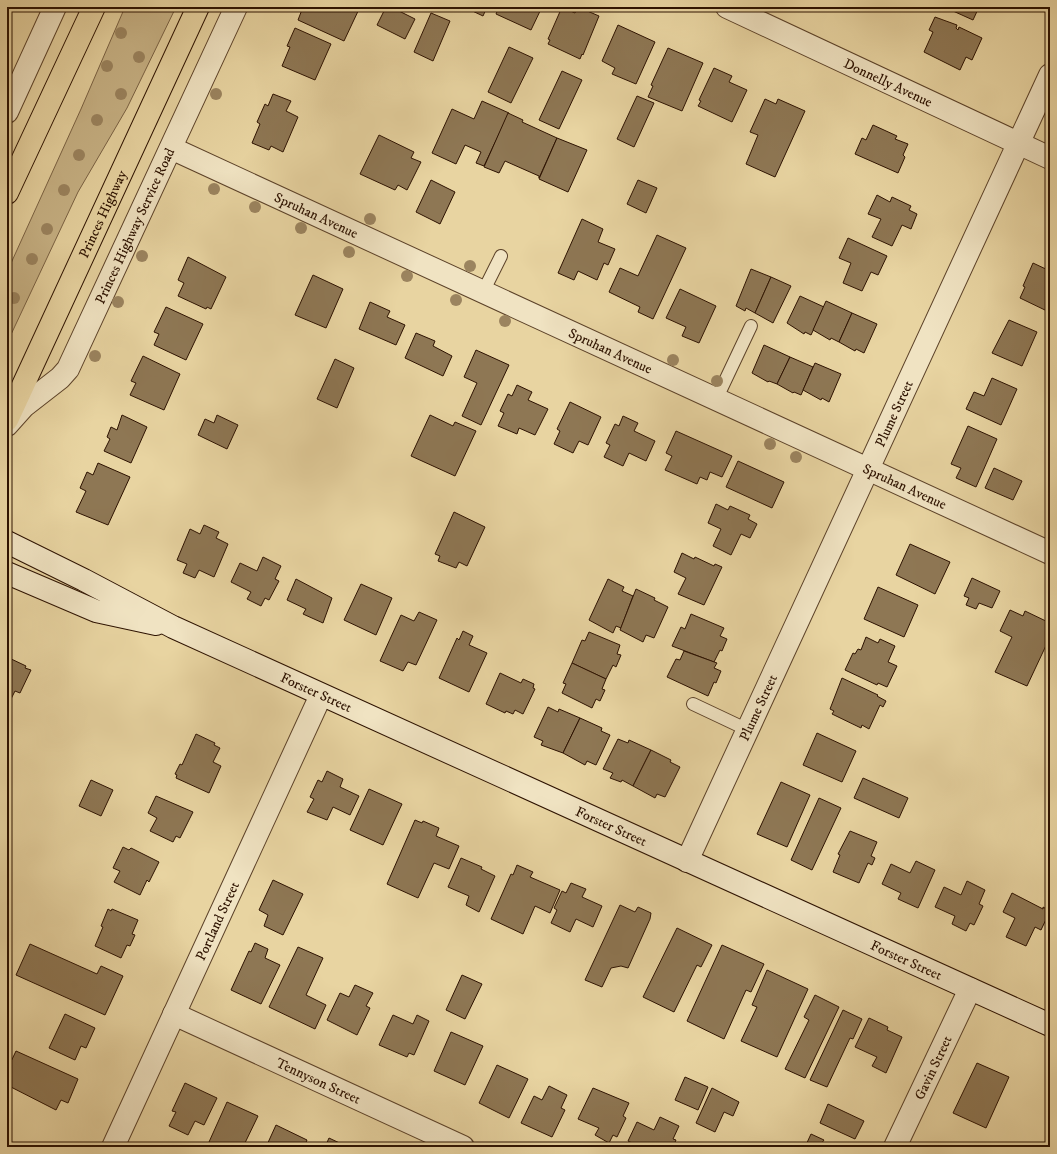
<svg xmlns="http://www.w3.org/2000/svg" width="1057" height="1154" font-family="'IM FELL DW Pica',serif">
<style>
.grass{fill:#c8b386;stroke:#7a6244}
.building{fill:#8e7754;stroke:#2d1201}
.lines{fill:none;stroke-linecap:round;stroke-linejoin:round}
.lane-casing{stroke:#5c4229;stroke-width:14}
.street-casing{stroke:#5c4229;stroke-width:24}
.secondary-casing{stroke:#2d1201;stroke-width:24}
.highway-casing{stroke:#2d1201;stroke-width:24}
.lane{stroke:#f0e3c2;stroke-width:12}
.street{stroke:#f0e3c2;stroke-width:22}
.secondary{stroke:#f0e3c2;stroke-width:22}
.highway{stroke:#e8d4a1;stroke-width:22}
.tree{fill:#9b845f}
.labels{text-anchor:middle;stroke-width:3;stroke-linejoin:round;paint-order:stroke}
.street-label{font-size:14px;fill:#2d1201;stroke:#f0e3c2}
</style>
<rect width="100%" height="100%" fill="#e8d4a1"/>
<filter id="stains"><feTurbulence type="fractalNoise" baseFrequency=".005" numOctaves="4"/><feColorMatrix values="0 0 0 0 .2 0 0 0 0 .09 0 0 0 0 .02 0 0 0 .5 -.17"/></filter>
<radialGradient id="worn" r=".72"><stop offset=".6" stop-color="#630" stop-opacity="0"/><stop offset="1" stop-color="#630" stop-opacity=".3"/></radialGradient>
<path class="grass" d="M125,7H176L127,108L78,192L7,343V272L81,109Z"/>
<g class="building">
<path d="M303,7H360L344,41L298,20Z"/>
<path d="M386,7H391L415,19L405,39L377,25Z"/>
<path d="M464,7H487L483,16Z"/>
<path d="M499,7H542L531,30L496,14Z"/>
<path d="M562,7L575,13L578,7L599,16L583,55L582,54L580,59L548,44L550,40L548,39Z"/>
<path d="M955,7H979L973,20L953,11Z"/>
<path d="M431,13L450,21L433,61L414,52Z"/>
<path d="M935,17L957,25L956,28L958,30L959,27L982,38L972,60L966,57L960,70L924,52L933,32L929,30Z"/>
<path d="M618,25L655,42L636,84L612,74L615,68L602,61Z"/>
<path d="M295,28L331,44L315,80L282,66L290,47L287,46Z"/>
<path d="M509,47L533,58L511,103L488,92Z"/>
<path d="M668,48L703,63L682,111L648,97L653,86L651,85Z"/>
<path d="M714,68L732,76L729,82L747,90L732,122L698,106L701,101L699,100Z"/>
<path d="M562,71L582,80L559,129L539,120Z"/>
<path d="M273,94L291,101L286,111L298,117L283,152L271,146L269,150L252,143L260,124L257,122L265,104L268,106Z"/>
<path d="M637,96L654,103L634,147L617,139Z"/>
<path d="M765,99L776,104L778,99L805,111L775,177L746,164L758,135L750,132Z"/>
<path d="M482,101L509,113L484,166L476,163L481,152L465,145L456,164L432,153L452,109L474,119Z"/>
<path d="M508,113L523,120L522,122L557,138L539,178V176L505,161L499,173L484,167Z"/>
<path d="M873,125L897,136L895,139L908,144L903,155L905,157L898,173L855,154L862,138L866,140Z"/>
<path d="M379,135L414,152L411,158L421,162L407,190L398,185L395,190L360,174Z"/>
<path d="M557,138L587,150L568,192L539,179Z"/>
<path d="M431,180L455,192L440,224L416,212Z"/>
<path d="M638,180L657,188L646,213L627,204Z"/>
<path d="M877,195L890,202L892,197L911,206L909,210L917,214L911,229L902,225L892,246L872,237L881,219L868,214Z"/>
<path d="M582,219L603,229L598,242L615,249L608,265L604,263L597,280L578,271L574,280L558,273Z"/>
<path d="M657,235L686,248L653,319L638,312L640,307L609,292L620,268L638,276Z"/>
<path d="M848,238L887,256L878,275L871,272L862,291L843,283L851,263L839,258Z"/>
<path d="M188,257L226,277L211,309L207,307L206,309L178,296L184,283L178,280Z"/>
<path d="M1033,263L1050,271V305L1047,311L1020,298L1025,287L1023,286Z"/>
<path d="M751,269L771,277L755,313L746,308L745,311L736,306Z"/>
<path d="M313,275L343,289L326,328L295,315Z"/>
<path d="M771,277L791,286L773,323L755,313Z"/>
<path d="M680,289L716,306L699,343L682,336L686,327L666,318Z"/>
<path d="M800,296L824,307L811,335L805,332L804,334L787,323Z"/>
<path d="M826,301L852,313L839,342L831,338L830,340L813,330Z"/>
<path d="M370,302L390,311L387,317L405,325L396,345L359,329Z"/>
<path d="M166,307L203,324L186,360L154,345L159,334L154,332Z"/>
<path d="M852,313L877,324L864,353L856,349L855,351L839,342Z"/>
<path d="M1009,320L1037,332L1022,366L992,353Z"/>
<path d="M416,333L435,341L433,346L452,356L443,376L405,358Z"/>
<path d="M764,345L790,357L777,384L769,381L768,382L752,373Z"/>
<path d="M476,350L509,365L481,425L462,416L477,383L464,377Z"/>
<path d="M143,356L180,374L164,410L130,395L136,383L131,381Z"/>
<path d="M790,357L813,367L801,395L794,392L793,393L777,384Z"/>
<path d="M335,359L354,368L337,408L317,399Z"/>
<path d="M815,363L841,374L829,402L822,398L821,400L803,390Z"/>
<path d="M992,378L1017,389L1001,425L966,409L974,392L984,396Z"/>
<path d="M517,385L532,392L528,400L548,409L535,435L519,428L517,434L498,426L504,413L500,411L508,394L512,396Z"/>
<path d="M570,402L601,417L588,445L579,441L573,453L554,444L560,431L557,429Z"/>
<path d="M122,415L147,427L131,463L104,451L110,439L107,437L111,427L117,430Z"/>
<path d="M217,415L238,425L227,449L198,435L205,419L214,423Z"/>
<path d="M430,415L453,426L455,422L476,431L455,476L411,456Z"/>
<path d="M623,416L638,423L634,431L655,441L646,461L629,453L623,466L604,457L610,445L606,443L615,424L619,426Z"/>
<path d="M968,426L997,439L976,487L956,478L961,468L951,464Z"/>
<path d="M676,431L732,456L722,477L710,472L707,480L700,477L697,484L665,470L672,456L666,453Z"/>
<path d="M738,461L784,482L772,508L726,487Z"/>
<path d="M98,463L130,477L108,525L76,512L86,491L80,488L87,472L93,475Z"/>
<path d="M994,468L1022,481L1013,500L985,488Z"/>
<path d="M716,504L728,510L730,506L750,515L748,519L757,524L750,538L741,534L731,555L713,546L721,529L708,523Z"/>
<path d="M454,512L485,527L467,566L459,562L456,568L438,561L440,556L435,554Z"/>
<path d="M204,525L219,532L216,538L228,544L214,577L199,570L195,578L183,573L187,564L177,560L190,529L200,534Z"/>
<path d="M910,544L950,562L935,594L896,575Z"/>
<path d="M682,553L694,559L695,557L714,566L715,564L722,567L704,605L678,594L686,578L674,572Z"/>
<path d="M263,557L281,566L275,579L279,581L269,600L265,598L261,606L247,599L251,592L231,582L240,563L257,571Z"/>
<path d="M972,578L1000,591L992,608L979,603L976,609L966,605L969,598L964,596Z"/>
<path d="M296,579L332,598L323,623L303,614L306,609L287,600Z"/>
<path d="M608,579L624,587L622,591L633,596L621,628L616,626L613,633L589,620Z"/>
<path d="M361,584L392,598L376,635L344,620Z"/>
<path d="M878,587L918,605L904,637L864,619Z"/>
<path d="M636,589L655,598L654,600L668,607L654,638L646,635L643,642L620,630Z"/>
<path d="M1010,610L1023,616L1025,611L1050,623V637L1027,686L995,672L1012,637L1000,631Z"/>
<path d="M419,612L437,620L416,665L408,662L403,671L380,661L401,615L414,621Z"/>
<path d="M691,614L724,628L720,636L727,639L722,651L720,650L714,662L672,646L681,627L685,629Z"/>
<path d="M463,631L473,636L469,645L487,653L469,692L439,678L457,638L459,640Z"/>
<path d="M589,632L620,645L617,654L621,655L616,667L613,665L606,679L572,663L582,640L585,641Z"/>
<path d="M866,637L878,643L880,639L895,646L888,662L897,666L887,687L878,683L877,685L845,670L853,653L855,654L858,649L861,650Z"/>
<path d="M684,651L717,663L714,668L721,671L716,683L714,682L708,696L667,677L676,659L680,660Z"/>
<path d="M7,657L26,666L25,668L31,670L20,693L15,691L9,703L7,702Z"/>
<path d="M572,663L606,679L602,689L605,690L600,701L596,699L592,708L562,693L566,684L563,683Z"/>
<path d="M500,673L521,683L523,679L534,684L533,688L535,689L523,714L515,710L513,714L506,711L505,713L486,704Z"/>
<path d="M842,678L878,695L877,696L886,701L883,707L880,705L869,729L862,725L861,728L832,714L834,711L830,709Z"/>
<path d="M548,707L558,712L559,709L580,718L563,753L541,745L543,741L534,737Z"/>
<path d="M580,718L602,728L601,731L610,735L596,765L587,761L585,765L563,753Z"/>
<path d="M817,733L856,751L842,782L803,765Z"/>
<path d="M196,734L215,743L214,745L220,748L213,762L221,766L209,793L176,778L177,775L175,774L180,764L182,765Z"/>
<path d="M618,739L628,743L629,740L651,750L633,786L622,780L621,782L610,778L613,773L603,769Z"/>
<path d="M651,750L671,760L670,762L680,767L665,797L657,794L655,798L633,786Z"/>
<path d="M327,771L343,779L340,787L359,796L350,815L333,807L327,820L307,812L314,799L310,797L318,780L322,782Z"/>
<path d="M863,778L908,798L899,818L854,798Z"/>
<path d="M91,780L113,790L101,816L79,806Z"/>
<path d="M781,782L810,795L787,847L757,834Z"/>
<path d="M369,789L402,804L383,845L350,830Z"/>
<path d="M156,796L193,812L180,838L176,836L173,842L150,831L157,818L148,813Z"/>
<path d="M819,798L841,808L812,870L791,860Z"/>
<path d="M415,820L422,823L423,821L439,828L436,836L459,846L449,869L434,863L418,898L387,884Z"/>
<path d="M850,831L877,842L871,856L875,858L872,865L868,863L859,883L833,872L840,855L838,854Z"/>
<path d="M123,847L129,850L131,848L159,862L149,882L147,880L140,895L114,882L120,871L113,868Z"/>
<path d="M461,858L482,867L481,869L495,876L479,912L466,905L469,896L448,887Z"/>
<path d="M916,861L935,870L918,908L898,899L901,893L882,884L891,864L910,873Z"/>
<path d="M517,865L533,872L530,877L560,890L550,913L535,906L523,934L491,919L511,874L513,875Z"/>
<path d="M273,880L303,894L283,935L264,926L268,915L259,910Z"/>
<path d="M967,881L985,890L979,904L983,906L974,925L970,923L966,931L952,924L955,916L935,907L944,887L961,895Z"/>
<path d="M7,883L11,885L7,894Z"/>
<path d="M571,883L586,889L582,897L602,906L593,927L576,919L570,932L551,923L557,910L554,908L562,891L566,893Z"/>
<path d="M1012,893L1043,909V907L1050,911L1041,930L1035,927L1026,946L1006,937L1015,918L1003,912Z"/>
<path d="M620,905L635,912L638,907L651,913L650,919L628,968L621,966L611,968L602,987L585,980Z"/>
<path d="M108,909L111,911L112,909L138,920L132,934L135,935L130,946L127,945L121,958L95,946L103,927L101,926Z"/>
<path d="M677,928L712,945L701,967L697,965L674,1012L643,997Z"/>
<path d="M255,943L268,949L265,958L280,965L261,1004L231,990L249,951L251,952Z"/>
<path d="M30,944L97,974L101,966L123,976L105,1015L16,975Z"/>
<path d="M722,945L764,964L751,992L746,990L724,1039L687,1021Z"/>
<path d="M298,947L323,958L306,995L326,1005L315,1029L269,1007Z"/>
<path d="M767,970L808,989L777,1057L741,1041L757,1007L752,1005Z"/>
<path d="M462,975L482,984L465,1019L446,1010Z"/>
<path d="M355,985L373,993L366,1006L370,1008L357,1035L327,1020L340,993L349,997Z"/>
<path d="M815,995L839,1007L805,1078L785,1069L809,1020L804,1017Z"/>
<path d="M843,1010L862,1019L853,1039L850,1038L827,1087L810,1080Z"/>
<path d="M65,1014L95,1028L86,1048L81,1046L75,1060L49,1048Z"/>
<path d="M393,1015L413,1024L417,1015L429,1021L414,1055L409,1053L407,1057L379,1045Z"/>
<path d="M869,1018L888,1027L887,1030L902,1037L886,1073L872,1066L877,1057L855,1047Z"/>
<path d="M451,1032L483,1046L465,1085L434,1071Z"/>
<path d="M16,1051L78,1079L68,1103L61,1100L56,1110L7,1085V1070Z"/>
<path d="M977,1063L1009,1077L986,1128L953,1113Z"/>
<path d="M497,1065L528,1079L509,1118L479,1103Z"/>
<path d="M685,1077L708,1087L698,1110L675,1100Z"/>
<path d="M185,1083L217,1098L204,1125L195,1121L188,1135L169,1126L176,1112L172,1111Z"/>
<path d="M549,1086L567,1095L561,1108L565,1110L552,1137L521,1123L534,1096L542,1100Z"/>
<path d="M593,1088L629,1103L623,1116L626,1118L617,1137L613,1135L609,1143L595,1135L599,1128L578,1119Z"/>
<path d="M712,1088L739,1102L733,1116L724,1112L715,1132L696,1123Z"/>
<path d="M227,1102L258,1116L243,1147H220L209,1142Z"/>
<path d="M828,1104L864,1121L855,1139L820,1123Z"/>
<path d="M660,1117L679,1126L673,1139L676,1140L673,1147H640L628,1141L637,1122L654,1130Z"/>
<path d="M276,1125L307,1140L304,1147H266Z"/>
<path d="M811,1134L824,1140L821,1144L827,1147H805Z"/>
<path d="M329,1138L348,1147H325Z"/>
</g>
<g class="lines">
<defs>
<g id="lane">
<path d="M483,292L501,256"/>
<path d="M716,400L751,326"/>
<path d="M693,704L746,729"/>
</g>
<g id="street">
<path id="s1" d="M727,7L1050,158"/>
<path d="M7,112L55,7"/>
<path id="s2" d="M171,148L1050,553"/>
<path id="s3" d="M7,425L24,406L60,378L68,369L236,7"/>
<path id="s4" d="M687,861L1050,75"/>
<path id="s5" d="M174,1014L463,1147"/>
<path id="s6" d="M113,1147L321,695"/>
<path id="s7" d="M895,1147L970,989"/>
</g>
<g id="secondary">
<path id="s8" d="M7,542L84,580L173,627L1050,1025"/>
<path d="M7,573L96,611L156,624"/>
</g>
<g id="highway">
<path d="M7,193L94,7"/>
<path id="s9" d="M7,420L198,7"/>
</g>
</defs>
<use href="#lane" class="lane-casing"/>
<use href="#street" class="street-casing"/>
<use href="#secondary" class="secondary-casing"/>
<use href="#highway" class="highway-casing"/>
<use href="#lane" class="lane"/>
<use href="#street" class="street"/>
<use href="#secondary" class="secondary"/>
<use href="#highway" class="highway"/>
</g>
<g class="tree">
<circle cx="121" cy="33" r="6"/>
<circle cx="139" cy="57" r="6"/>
<circle cx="107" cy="66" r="6"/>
<circle cx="121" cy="94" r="6"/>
<circle cx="216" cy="94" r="6"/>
<circle cx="97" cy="120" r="6"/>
<circle cx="79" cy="155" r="6"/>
<circle cx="214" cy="189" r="6"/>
<circle cx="64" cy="190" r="6"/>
<circle cx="255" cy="207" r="6"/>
<circle cx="370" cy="219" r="6"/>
<circle cx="301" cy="228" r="6"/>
<circle cx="47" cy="229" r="6"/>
<circle cx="349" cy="252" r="6"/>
<circle cx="142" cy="256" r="6"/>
<circle cx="32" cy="259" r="6"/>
<circle cx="470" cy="266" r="6"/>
<circle cx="407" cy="276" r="6"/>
<circle cx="14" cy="298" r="6"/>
<circle cx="456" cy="300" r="6"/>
<circle cx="118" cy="302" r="6"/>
<circle cx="505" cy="321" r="6"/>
<circle cx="95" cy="356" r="6"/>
<circle cx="673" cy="360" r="6"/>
<circle cx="717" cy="381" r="6"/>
<circle cx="770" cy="444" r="6"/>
<circle cx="796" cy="457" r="6"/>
</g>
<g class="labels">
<g class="street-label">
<text dy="5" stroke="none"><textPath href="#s1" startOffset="178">Donnelly Avenue</textPath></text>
<text dy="5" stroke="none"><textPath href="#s9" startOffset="227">Princes Highway</textPath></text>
<text dy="5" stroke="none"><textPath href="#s2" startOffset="160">Spruhan Avenue</textPath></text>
<text dy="5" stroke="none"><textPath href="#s3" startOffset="241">Princes Highway Service Road</textPath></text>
<text dy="5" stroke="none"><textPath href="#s2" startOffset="484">Spruhan Avenue</textPath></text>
<text dy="5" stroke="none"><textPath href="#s4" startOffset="493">Plume Street</textPath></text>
<text dy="5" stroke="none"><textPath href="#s2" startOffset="808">Spruhan Avenue</textPath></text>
<text dy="5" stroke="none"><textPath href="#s8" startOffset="344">Forster Street</textPath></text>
<text dy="5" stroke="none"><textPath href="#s4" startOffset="169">Plume Street</textPath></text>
<text dy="5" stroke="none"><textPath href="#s8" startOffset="668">Forster Street</textPath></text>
<text dy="5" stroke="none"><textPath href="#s6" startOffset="249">Portland Street</textPath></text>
<text dy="5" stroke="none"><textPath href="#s8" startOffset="992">Forster Street</textPath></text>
<text dy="5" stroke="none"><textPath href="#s7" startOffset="88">Gavin Street</textPath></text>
<text dy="5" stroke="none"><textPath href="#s5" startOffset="159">Tennyson Street</textPath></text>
</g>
</g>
<rect width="1057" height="1154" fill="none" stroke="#e8d4a1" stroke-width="24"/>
<rect x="8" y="8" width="1041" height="1138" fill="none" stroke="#2d1201" stroke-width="2"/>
<rect x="12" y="12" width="1033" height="1130" fill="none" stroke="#2d1201"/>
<rect width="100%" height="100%" filter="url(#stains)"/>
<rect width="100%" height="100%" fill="url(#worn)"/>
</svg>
